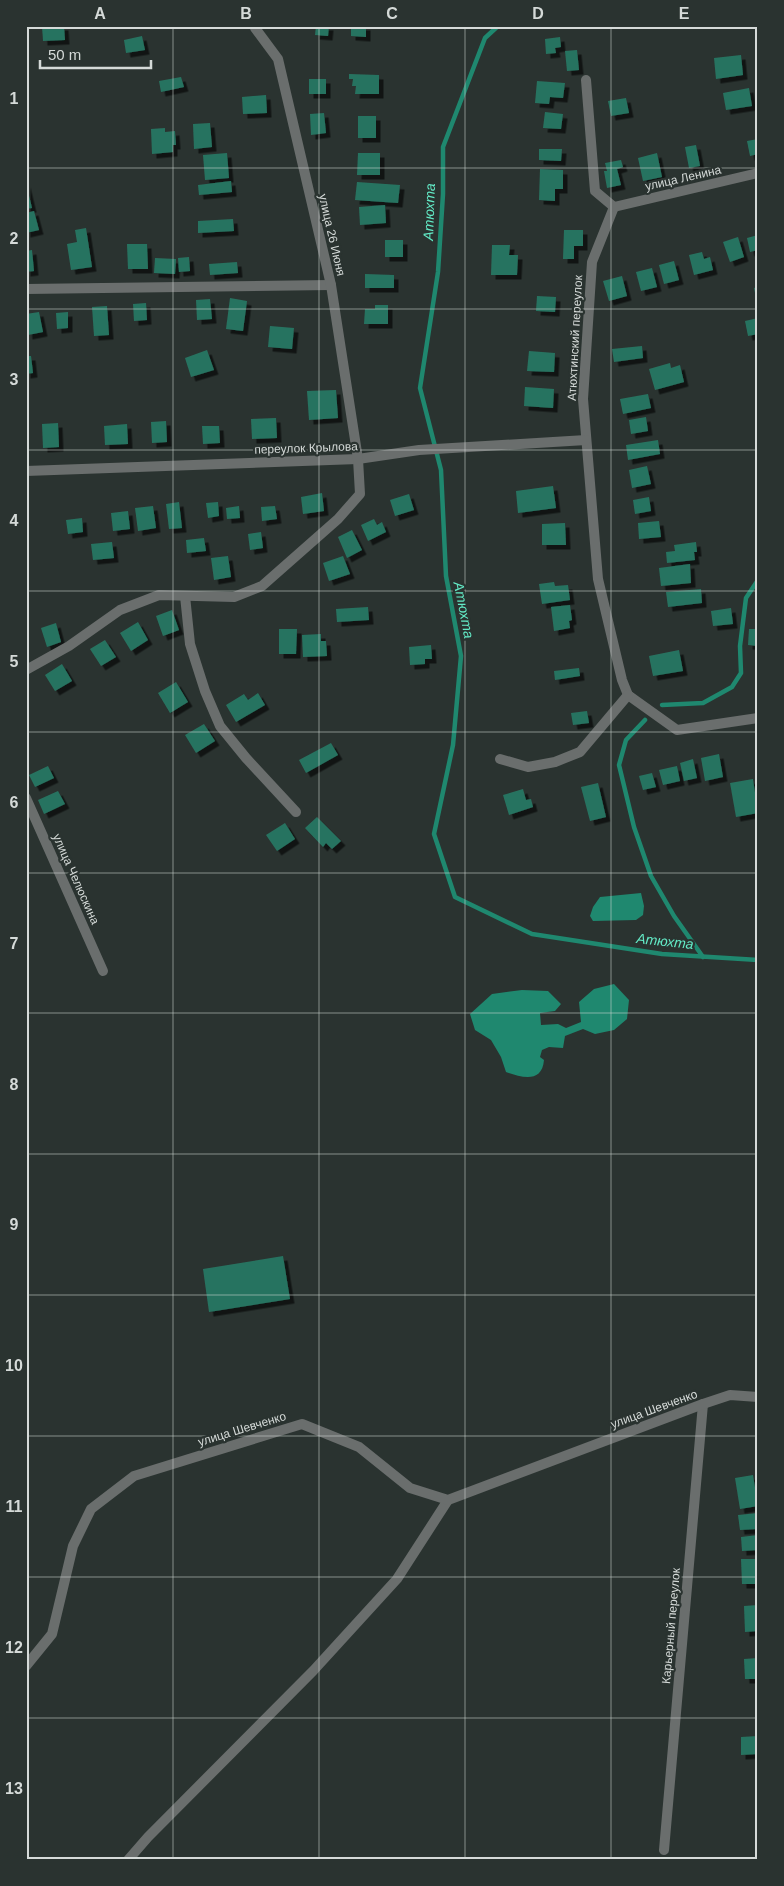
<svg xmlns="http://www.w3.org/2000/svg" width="784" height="1886" font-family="Helvetica,sans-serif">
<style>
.water{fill:#1f886f}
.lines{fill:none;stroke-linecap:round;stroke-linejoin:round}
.stream{stroke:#1f886f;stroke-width:4.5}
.building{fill:#287360;filter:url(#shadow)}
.minor{stroke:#6a6e6d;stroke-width:10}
.tertiary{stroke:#6a6e6d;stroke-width:10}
.grid{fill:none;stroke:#d5dad8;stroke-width:1;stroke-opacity:0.55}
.labels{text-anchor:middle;stroke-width:4.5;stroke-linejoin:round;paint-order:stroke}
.street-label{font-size:12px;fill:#d5dad8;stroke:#2a3330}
.water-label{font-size:14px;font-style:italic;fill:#63eac6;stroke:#2a3330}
.neatline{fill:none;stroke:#d5dad8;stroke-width:2}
.grid-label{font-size:16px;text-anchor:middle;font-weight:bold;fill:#d5dad8}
</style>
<defs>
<filter id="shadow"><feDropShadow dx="4.5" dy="4.5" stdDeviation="0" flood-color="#0009"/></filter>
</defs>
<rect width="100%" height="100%" fill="#2a3330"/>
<g class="water">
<path d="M641,893L644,906L643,915L636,920L593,921L590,916L593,907L600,897Z"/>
<path d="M614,984L629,1000L627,1019L614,1030L595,1034L583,1029L565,1036L563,1048L549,1047L542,1050L540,1057L544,1060C542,1084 521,1077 506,1072L501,1057L491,1040L475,1030L470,1014L492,994L522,990L548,991L561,1004L555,1011L540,1013L541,1025L558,1024L566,1028L581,1022L579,1002L594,989Z"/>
</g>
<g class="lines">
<g class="stream">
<path d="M498,26L485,38L443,147V194L438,272L420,388L441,470L446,576L461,656L453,745L434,834L455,897L532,934L662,954L758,960"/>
<path d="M662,705L703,703L732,687L741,673L740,646L746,598L758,580"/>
<path d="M645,720L626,740L619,765L634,827L651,876L674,916L703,957"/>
</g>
</g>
<g class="building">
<path d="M42,26H64L65,40L43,41Z"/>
<path d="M316,26H329L328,36L315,35Z"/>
<path d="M351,26H366V37L351,36Z"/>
<path d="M142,36L145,50L126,53L124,40Z"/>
<path d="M560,37L561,47L555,48L556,53L546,54L545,39Z"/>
<path d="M577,50L579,70L567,71L565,51Z"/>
<path d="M741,55L743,75L716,79L714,58Z"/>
<path d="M349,74L379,75V94H355L356,86H352L353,79H349Z"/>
<path d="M181,77L184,87L161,92L159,81Z"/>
<rect x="309" y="79" width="17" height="15"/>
<path d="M537,81L565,83L563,98L550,97L549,104L535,103Z"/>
<path d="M749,88L752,106L726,110L723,93Z"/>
<path d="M266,95L267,113L243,114L242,97Z"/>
<path d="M626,98L629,113L611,116L608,101Z"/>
<path d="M545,112L563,114L561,129L543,128Z"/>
<path d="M324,113L326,133L311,135L310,114Z"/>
<rect x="358" y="116" width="18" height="22"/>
<path d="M210,123L212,147L194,149L193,124Z"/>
<path d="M165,128V132L175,131L176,145H173V152L152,154L151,129Z"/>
<path d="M758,139V154L750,156L747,141Z"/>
<path d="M696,145L700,166L689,168L685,147Z"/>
<path d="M539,149H562L561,161L539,160Z"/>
<path d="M227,153L229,178L205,180L203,155Z"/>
<path d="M358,153H380V175H357Z"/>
<path d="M657,153L662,177L643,181L638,158Z"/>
<path d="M621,160L623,167L617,169L621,185L607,188L604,171H607L605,163Z"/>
<path d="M540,169L563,170V189H555V201L539,200Z"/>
<path d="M231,181L232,192L199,195L198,185Z"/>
<path d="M357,182L400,185L398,203L355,200Z"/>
<path d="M26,183L32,208L26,209Z"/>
<path d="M385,205L386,223L360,225L359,207Z"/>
<path d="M34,211L39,230L26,233V213Z"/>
<path d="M233,219L234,231L198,233V221Z"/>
<path d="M86,228L92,267L71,270L67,244L77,242L75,230Z"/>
<path d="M564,230H583V246H574V259H563Z"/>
<path d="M758,235V250L750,252L747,238Z"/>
<path d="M738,237L744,257L730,262L723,242Z"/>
<rect x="385" y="240" width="18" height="17"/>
<path d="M127,244H147L148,269H128Z"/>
<path d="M492,245H510L509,255H518L517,275H491Z"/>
<path d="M32,250L34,271L26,272V251Z"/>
<path d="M702,252L704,259L710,257L713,270L694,275L689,255Z"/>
<path d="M189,257L190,271L179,272L178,258Z"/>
<path d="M155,258L176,259L175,274L154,273Z"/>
<path d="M674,261L679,280L664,284L659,265Z"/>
<path d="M237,262L238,273L210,275L209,264Z"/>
<path d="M652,268L657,287L641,291L636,272Z"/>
<path d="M365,274L394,275V288H365Z"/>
<path d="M622,276L627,296L609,301L603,281Z"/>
<path d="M758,287V303H757L754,288Z"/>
<path d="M537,296L556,297L555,312L536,311Z"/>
<path d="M230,298L247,301L243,331L226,329Z"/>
<path d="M210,299L212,319L197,320L196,300Z"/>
<path d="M146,303L147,320L134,321L133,304Z"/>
<path d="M375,305H388V324H364L365,309H375Z"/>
<path d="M107,306L109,335L94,336L92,307Z"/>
<path d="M39,312L43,332L28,335L26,314Z"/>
<path d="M68,312V328L57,329L56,313Z"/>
<path d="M758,318V334L748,336L745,321Z"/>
<path d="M270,326L294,328L292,349L268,347Z"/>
<path d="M642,346L643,358L614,362L612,349Z"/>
<path d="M207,350L214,370L191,377L185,358Z"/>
<path d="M529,351L555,353L554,372L527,371Z"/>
<path d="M26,356H31L33,373L26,374Z"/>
<path d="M670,363L671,368L680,365L684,382L655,390L649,369Z"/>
<path d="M525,387L554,389L553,408L524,406Z"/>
<path d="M336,390L338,418L309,420L307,391Z"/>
<path d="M648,394L651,408L623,414L620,399Z"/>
<path d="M646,417L648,431L631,434L629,420Z"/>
<path d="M276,418L277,438L252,439L251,419Z"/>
<path d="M166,421L167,442L152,443L151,422Z"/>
<path d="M58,423L59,447L43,448L42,424Z"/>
<path d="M127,424L128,444L105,445L104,426Z"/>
<path d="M202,426H219L220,443L203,444Z"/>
<path d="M658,440L660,454L628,460L626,445Z"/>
<path d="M647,466L651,484L632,488L629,470Z"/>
<path d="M553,486L556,508L518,513L516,491Z"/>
<path d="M322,493L324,511L303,514L301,497Z"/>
<path d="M409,494L414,510L395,516L390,500Z"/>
<path d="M649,497L651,511L635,514L633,500Z"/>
<path d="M179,502L182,528L169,529L166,504Z"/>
<path d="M218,502L219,516L208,518L206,503Z"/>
<path d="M153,506L156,528L138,531L135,508Z"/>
<path d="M239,506L240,518L227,519L226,508Z"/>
<path d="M275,506L277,519L262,521L261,507Z"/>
<path d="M128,511L130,529L113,531L111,513Z"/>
<path d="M82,518L83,532L68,534L66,520Z"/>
<path d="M374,519L377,525L382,522L386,532L368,541L361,525Z"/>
<path d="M659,521L661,537L639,539L638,523Z"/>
<path d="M565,523L566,545H542V524Z"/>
<path d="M352,530L362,550L347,558L338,537Z"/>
<path d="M261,532L263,548L250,550L248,534Z"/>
<path d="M204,538L206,551L187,553L186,540Z"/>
<path d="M112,542L114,558L93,560L91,544Z"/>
<path d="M696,542L697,552H694L695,560L667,563L666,552L675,551L674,545Z"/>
<path d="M228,556L231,577L214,580L211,558Z"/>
<path d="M343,556L350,574L329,581L323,563Z"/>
<path d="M690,564L691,583L661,586L659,568Z"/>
<path d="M554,582L555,586L568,585L570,600L542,604L539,584Z"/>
<path d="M701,589L702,603L668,607L666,592Z"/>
<path d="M570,605L572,620L569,621L570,628L554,631L551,607Z"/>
<path d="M368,607L369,620L337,622L336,609Z"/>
<path d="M731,608L733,624L713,626L711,611Z"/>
<path d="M172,610L179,630L163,636L156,616Z"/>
<path d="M138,622L148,640L131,651L120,633Z"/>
<path d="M56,623L61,642L47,647L41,628Z"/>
<path d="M279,629H297L296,654H279Z"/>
<path d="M749,629H758V646L748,645Z"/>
<path d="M321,634V641H326L327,656L303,657L302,635Z"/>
<path d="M105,640L116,657L101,666L90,649Z"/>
<path d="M431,645L432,659H425V664L410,665L409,647Z"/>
<path d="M679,650L683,671L653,676L649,656Z"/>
<path d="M62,664L72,681L55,691L45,675Z"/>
<path d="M579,668L580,676L555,680L554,671Z"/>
<path d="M176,682L188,702L170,713L158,693Z"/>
<path d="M258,693L265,705L236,722L226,705L244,694L248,700Z"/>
<path d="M587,711L589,723L573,725L571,713Z"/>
<path d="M204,724L215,741L196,753L185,735Z"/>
<path d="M331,743L338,755L306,773L299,760Z"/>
<path d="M719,754L723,777L705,781L701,758Z"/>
<path d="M693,759L697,778L684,781L680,763Z"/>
<path d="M48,766L54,778L35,787L29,775Z"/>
<path d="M677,766L680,781L663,785L659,770Z"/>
<path d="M652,773L656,787L643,790L639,776Z"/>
<path d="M753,779L758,813L736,817L730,783Z"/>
<path d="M598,783L606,817L590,821L581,787Z"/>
<path d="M523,789L526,800L531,799L533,807L509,815L503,795Z"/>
<path d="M58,791L65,804L44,814L38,800Z"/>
<path d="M317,817L341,841L332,849L326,843L323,847L305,828Z"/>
<path d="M285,823L295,839L277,851L266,835Z"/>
<path d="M283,1256L290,1299L209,1312L203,1269Z"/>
<path d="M753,1475L758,1506L740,1509L735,1478Z"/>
<path d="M758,1513V1529L740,1530L738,1515Z"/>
<path d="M758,1535V1550L742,1551L741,1537Z"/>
<path d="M741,1559H758V1584H742Z"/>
<path d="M758,1605V1631L745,1632L744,1606Z"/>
<path d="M758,1658V1679H745L744,1659Z"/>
<path d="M758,1736V1754L741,1755V1737Z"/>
</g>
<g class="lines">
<g class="minor">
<path d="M586,80L595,191L614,207L592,262L583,399L598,579L622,680L628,695"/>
<path d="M614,207L758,173"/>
<path d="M26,289L331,285"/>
<path d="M26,471L358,459L419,450L586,440"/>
<path d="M185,596L190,644L205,691L220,726L246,758L296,812"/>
<path d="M26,670L69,646L120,610L159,595L234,597L262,586L338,519L360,494L358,459L331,285L278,59L255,28L256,26"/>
<path d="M628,695L677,730L758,718"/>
<path d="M500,759L528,767L555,762L580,752L628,695"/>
<path d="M26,798L103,971"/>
<path d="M664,1850L703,1404"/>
<path d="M128,1860L148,1837L313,1671L397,1579L448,1500"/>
</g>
<path class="tertiary" d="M26,1666L52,1634L73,1546L91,1509L134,1476L302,1424L359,1447L410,1488L448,1500L703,1404L730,1395L758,1397"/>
</g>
<path class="grid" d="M173,26V1860M319,26V1860M465,26V1860M611,26V1860M26,168H758M26,309H758M26,450H758M26,591H758M26,732H758M26,873H758M26,1013H758M26,1154H758M26,1295H758M26,1436H758M26,1577H758M26,1718H758"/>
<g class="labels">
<g class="street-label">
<text transform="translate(683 178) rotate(-13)" y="4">улица Ленина</text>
<text transform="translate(332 235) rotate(77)" y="4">улица 26 Июня</text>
<text transform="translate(575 338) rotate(-87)" y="4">Атюхтинский переулок</text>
<text transform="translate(306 448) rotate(-2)" y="4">переулок Крылова</text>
<text transform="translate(76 879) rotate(66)" y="4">улица Челюскина</text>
<text transform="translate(654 1409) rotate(-20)" y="4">улица Шевченко</text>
<text transform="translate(242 1429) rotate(-17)" y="4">улица Шевченко</text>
<text transform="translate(671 1626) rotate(-85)" y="4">Карьерный переулок</text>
</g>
<g class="water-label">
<text transform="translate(429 212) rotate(-88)" y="5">Атюхта</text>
<text transform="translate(464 610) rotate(79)" y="5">Атюхта</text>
<text transform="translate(665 941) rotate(6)" y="5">Атюхта</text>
</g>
</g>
<rect width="784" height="1886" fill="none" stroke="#2a3330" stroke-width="55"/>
<path d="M40 60v8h111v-8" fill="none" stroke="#d5dad8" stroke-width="2.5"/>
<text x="48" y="60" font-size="15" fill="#d5dad8" stroke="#2a3330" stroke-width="4" paint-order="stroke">50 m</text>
<rect x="28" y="28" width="728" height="1830" class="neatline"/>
<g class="grid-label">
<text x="100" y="19">A</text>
<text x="246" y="19">B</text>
<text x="392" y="19">C</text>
<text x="538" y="19">D</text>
<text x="684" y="19">E</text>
<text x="14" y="104">1</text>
<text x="14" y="244">2</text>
<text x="14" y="385">3</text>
<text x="14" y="526">4</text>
<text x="14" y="667">5</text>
<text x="14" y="808">6</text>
<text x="14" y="949">7</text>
<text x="14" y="1090">8</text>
<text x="14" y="1230">9</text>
<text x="14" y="1371">10</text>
<text x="14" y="1512">11</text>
<text x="14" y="1653">12</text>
<text x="14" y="1794">13</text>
</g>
</svg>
